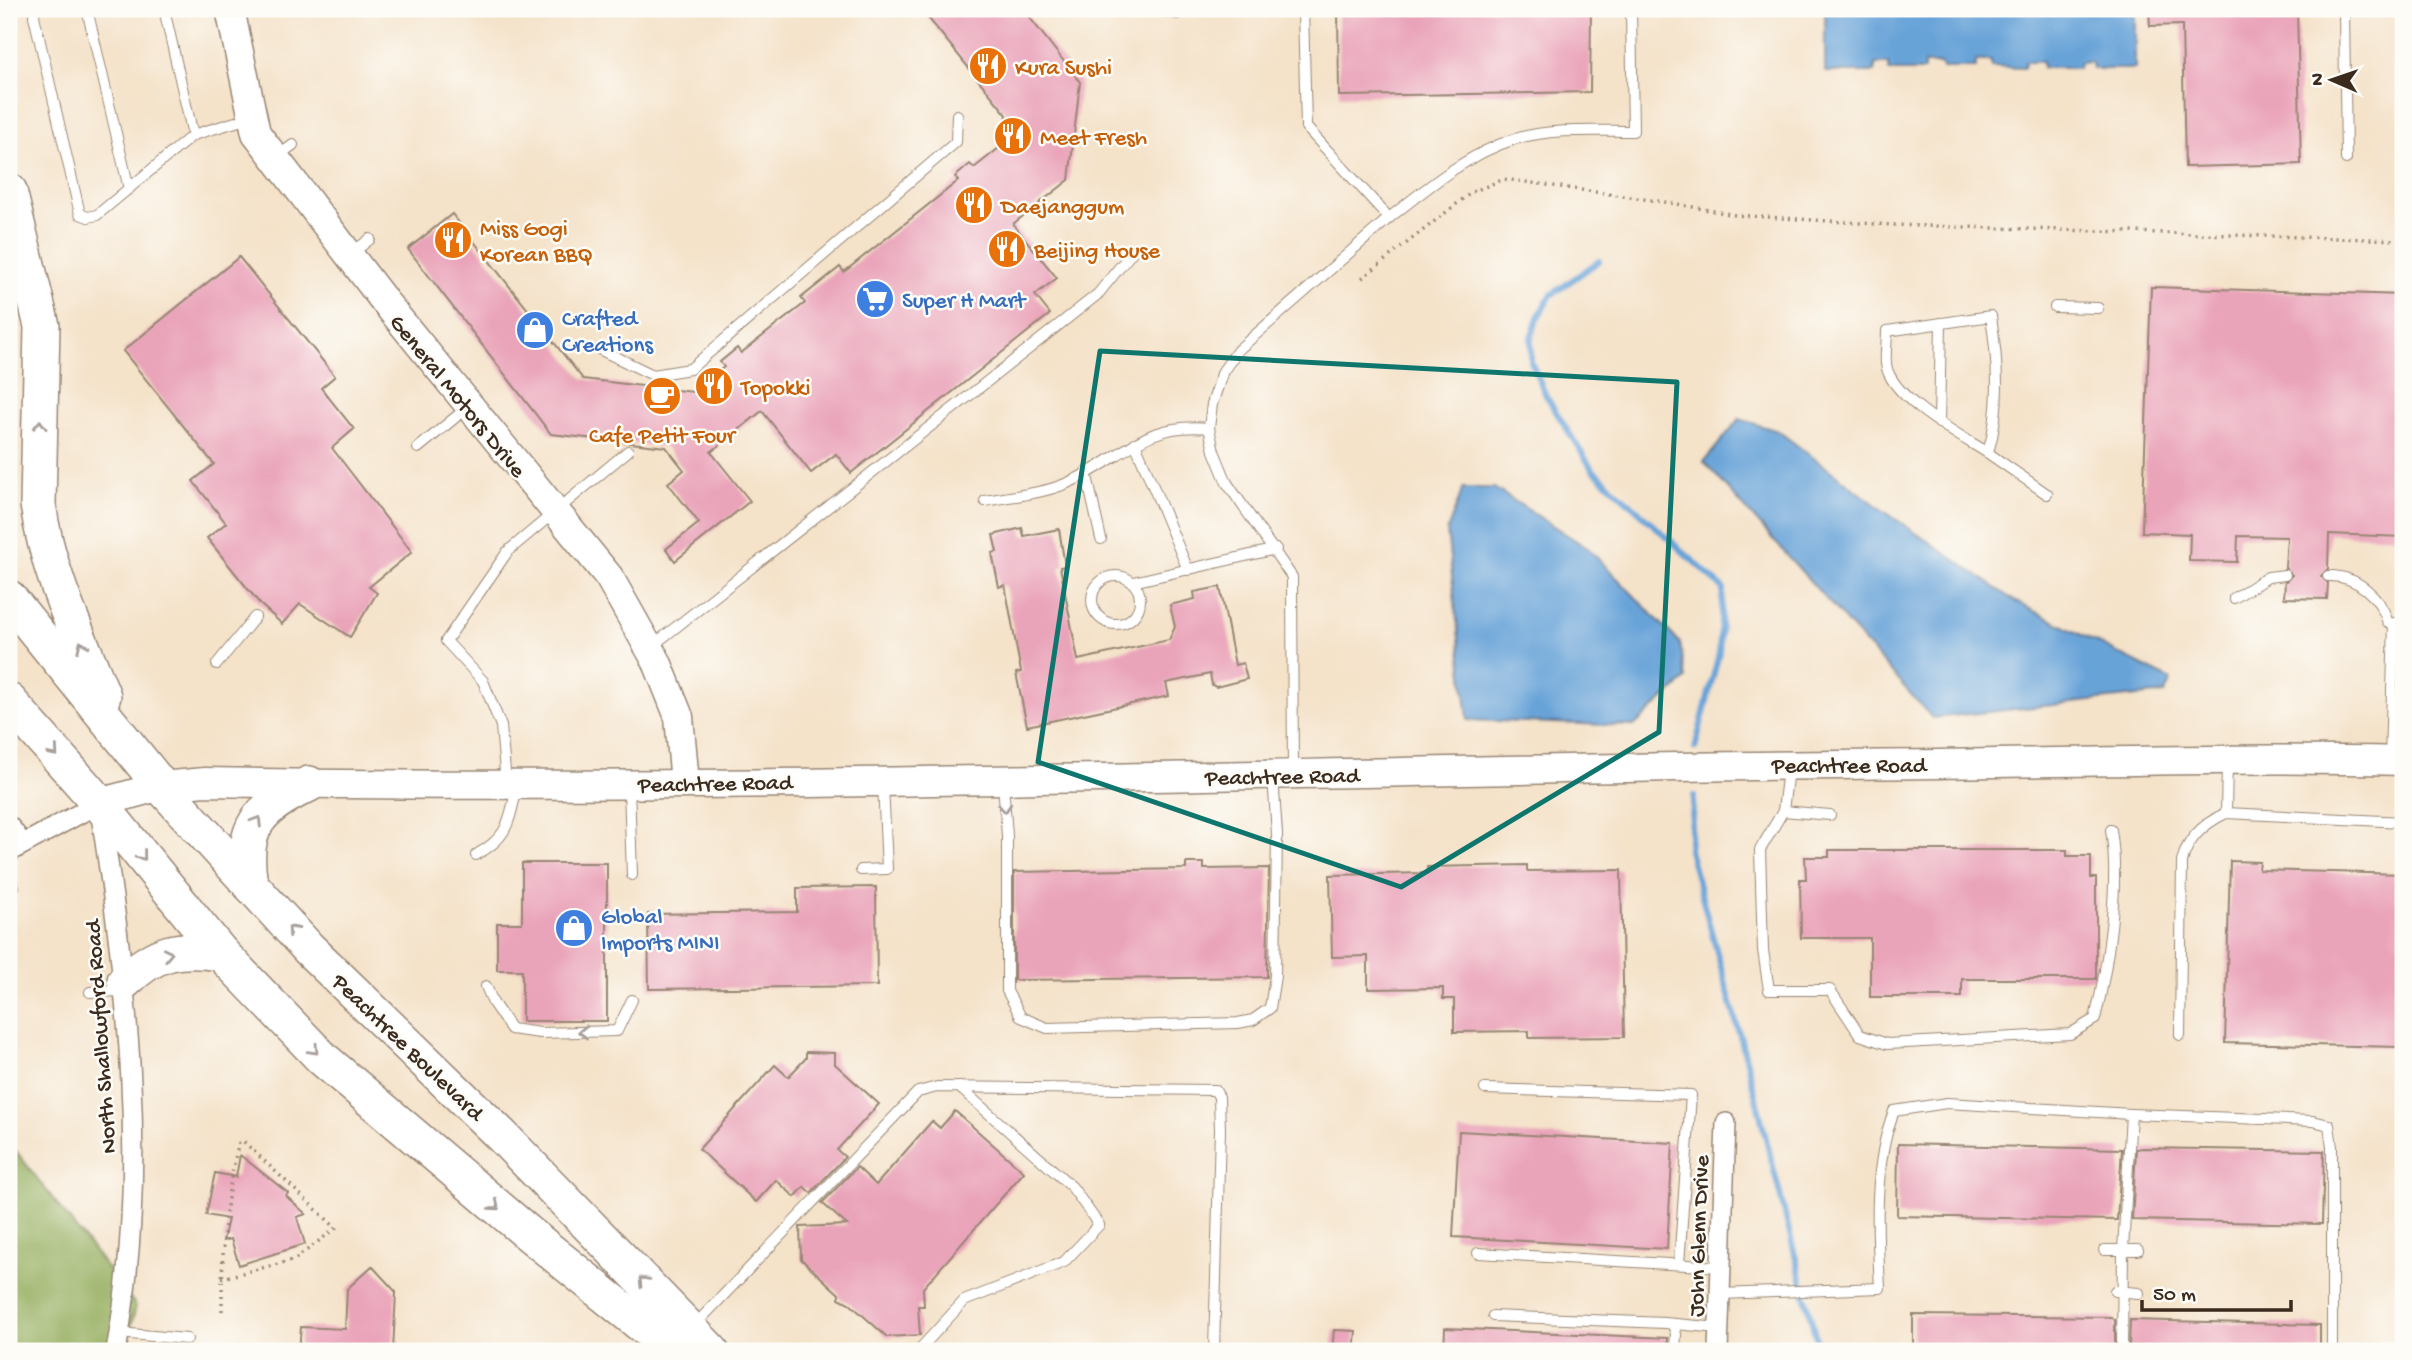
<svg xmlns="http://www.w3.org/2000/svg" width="2412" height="1360" font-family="'Gochi Hand',sans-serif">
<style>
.forest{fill:#96af60;stroke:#686c3f;stroke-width:2}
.water{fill:#68a3d8;stroke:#52667b;stroke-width:2}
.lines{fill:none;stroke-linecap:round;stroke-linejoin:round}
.stream{stroke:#68a3d8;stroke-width:6}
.building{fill:#eaa4ba}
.lane-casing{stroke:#988674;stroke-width:12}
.street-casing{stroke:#988674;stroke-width:22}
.secondary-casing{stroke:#988674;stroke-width:31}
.highway-casing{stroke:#988674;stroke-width:38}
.path{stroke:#988674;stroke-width:3.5;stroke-dasharray:2 5;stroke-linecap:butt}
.lane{stroke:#fff;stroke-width:10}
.street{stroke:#fff;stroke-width:19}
.secondary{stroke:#fff;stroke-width:28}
.highway{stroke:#fff;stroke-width:35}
.oneway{stroke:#a79f9a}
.marked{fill:none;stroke:#0f766e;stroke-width:5;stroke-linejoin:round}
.labels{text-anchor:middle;stroke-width:5;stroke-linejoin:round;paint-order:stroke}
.food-label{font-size:23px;fill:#c56008;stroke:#fdfcf7;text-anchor:start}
.shop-label{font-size:23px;fill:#366cbe;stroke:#fdfcf7;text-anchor:start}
.street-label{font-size:23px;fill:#3b2a1e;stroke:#fdfcf7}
</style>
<rect width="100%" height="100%" fill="#fdfcf7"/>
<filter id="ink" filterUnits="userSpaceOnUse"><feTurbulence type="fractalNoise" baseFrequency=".0143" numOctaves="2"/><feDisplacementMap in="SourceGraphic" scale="14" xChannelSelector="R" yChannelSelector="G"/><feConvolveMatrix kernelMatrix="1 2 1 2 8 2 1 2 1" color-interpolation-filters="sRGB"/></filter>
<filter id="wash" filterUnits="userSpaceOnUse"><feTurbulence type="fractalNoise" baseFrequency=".00686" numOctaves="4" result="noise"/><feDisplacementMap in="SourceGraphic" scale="28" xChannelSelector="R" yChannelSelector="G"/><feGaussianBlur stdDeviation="1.57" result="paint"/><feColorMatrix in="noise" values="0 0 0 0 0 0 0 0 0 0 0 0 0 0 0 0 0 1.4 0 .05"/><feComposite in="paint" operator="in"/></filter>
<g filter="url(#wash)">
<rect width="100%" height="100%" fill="#f4e2c9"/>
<path class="forest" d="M9,1142L136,1306L125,1351H9Z"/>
<g class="water">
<path d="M1825,9H2135V69H2093L2092,62L2079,63L2078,68H2043L2042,62H2025L2024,68L1992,67L1991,61H1976V68H1942L1941,64H1924V71H1889V64H1875V72H1825Z"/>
<path d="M1739,419L1778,431L1884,511L2016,602L2171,680L2165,693L1932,718L1704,462Z"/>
<path d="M1463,488H1494L1589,549L1680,643L1686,679L1634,726L1468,720L1447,531Z"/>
</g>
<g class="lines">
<g class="stream">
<path d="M1599,261L1551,295L1538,317L1531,337V362L1546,396L1592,469L1723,588L1719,653L1695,748"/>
<path d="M1694,796L1689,850L1747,1062L1819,1351"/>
</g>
</g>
<g id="blocks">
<g class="building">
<path d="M921,9H1023L1080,82L1069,180L1013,224L1057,278L1035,295L1050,314L851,473L836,454L811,473L762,411L711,452L750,501L675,561L666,549L699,523L668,483L684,470L666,447L551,434L408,249L452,214L583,379L693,392L724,367L720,362L737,348L741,353L805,303L801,298L840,267L844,272L958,181L955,177L970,164L974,168L1004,144L1007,115Z"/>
<path d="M1338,9H1591L1590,92L1339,96Z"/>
<path d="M2149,9H2297L2301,164L2185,167L2182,25L2150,26Z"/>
<path d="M239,257L335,376L321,388L354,429L332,448L412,552L369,587L377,593L350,637L300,604L282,624L260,604L207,538L226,523L193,481L214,464L123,351Z"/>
<path d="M2151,287L2403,295V537L2329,534L2328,569L2321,576L2328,583L2327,599L2284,598L2285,582L2292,575L2285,568L2287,537L2238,536L2237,562L2189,561L2190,534L2142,532Z"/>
<path d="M1022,528L1024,536L1059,529L1065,566L1060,567L1078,660L1169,640L1175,627L1170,605L1195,599L1194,592L1220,587L1235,665L1243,663L1247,679L1216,687L1212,685L1210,674L1166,683L1169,696L1027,726L1016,673L1021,672L1005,585L999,587L992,553L997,552L993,535Z"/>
<path d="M1829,850H2067V856H2091V878H2096V979H1962V997H1870V938H1801L1800,879H1806L1805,857H1829Z"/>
<path d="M2230,861L2260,862L2259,870L2403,874L2400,1047L2225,1043Z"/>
<path d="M522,863H607V1021H522V970H497V923H522Z"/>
<path d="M1186,863H1204V869L1269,868L1267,977L1014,980V872L1186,869Z"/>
<path d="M1527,865V871L1621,870L1624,1037L1529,1038V1031L1454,1032V999H1443V988L1368,989V956L1332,957L1330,875L1427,873V867Z"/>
<path d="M876,887L877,986L649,989L648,914L797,912V888Z"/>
<path d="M806,1052L835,1053V1064L879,1104L837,1150L845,1157L811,1193L804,1187L795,1197L776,1180L756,1202L699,1149L775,1065L788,1077L806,1058Z"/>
<path d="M955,1111L1024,1172L923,1288L924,1306H918L920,1335L887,1337L849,1303L839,1298V1294L801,1259L800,1227L847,1225L822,1203L857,1167L876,1185L932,1121L940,1128Z"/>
<path d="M1459,1131L1673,1143L1667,1249L1453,1237Z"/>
<path d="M1898,1144L2122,1149L2117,1220L1897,1216Z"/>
<path d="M2142,1148L2324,1151L2322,1224L2132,1220L2136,1149Z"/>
<path d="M240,1155L288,1193L286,1196L306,1214L297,1217L305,1244L239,1265L231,1239L223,1241L228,1219L206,1215L215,1173L236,1177Z"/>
<path d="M372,1266L396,1292L393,1351H299L301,1327L345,1329L347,1289Z"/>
<path d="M1913,1315L2111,1317L2115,1320V1351H1913Z"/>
<path d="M2130,1320L2320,1325V1351H2129Z"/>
<path d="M1445,1328L1668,1338V1351H1444Z"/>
<path d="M1334,1330L1356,1331L1354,1351H1332Z"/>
</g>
</g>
</g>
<g filter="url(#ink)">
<use href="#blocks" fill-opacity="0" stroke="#988674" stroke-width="2"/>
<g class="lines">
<defs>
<g id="lane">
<path d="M35,9L34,16L80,214L88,217L97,215L193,135L252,117"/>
<path d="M87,9L129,189"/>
<path d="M164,9L193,135"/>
<path d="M1153,9L1177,14L1183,9"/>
<path d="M2344,9L2346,159"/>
<path d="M235,14L254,9"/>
<path d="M276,157L293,145"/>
<path d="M1389,218C1427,188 1467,154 1515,139C1553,128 1594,131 1633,131L1631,9"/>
<path d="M351,254L370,239"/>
<path d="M2055,307L2098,308"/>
<path d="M599,349L653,375L690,369L956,142L957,115"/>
<path d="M1939,423L1941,323"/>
<path d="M1135,443L1188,570"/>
<path d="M418,448L468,407"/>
<path d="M1988,453C1961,436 1890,398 1886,364C1885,354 1887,341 1887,331L1991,316C1998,363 2001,408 1988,453L2047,494"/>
<path d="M1086,472L1101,539"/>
<path d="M985,501C1011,496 1041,494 1065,484C1122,461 1141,421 1209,428"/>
<circle cx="1116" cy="600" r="24"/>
<path d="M2328,576C2357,575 2381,597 2388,623"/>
<path d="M1133,582L1276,549"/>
<path d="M2234,598L2268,577L2285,575"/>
<path d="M652,646L1098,294L1132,252"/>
<path d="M217,664L255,617"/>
<path d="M2390,759L2394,623"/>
<path d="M1788,769L1783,811L1830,815"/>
<path d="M1293,773L1292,577L1227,483L1214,451L1209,428L1212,404L1223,371L1238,350L1389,218L1306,127L1303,9"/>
<path d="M506,783L501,726L483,681L446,641L508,551L628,451"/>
<path d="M1003,783L1007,836V991L1021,1017L1047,1028L1238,1023L1253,1020L1270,1008L1275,976L1277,834L1273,777"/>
<path d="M629,787L632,875"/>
<path d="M1783,811L1760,850L1763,950L1769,990H1830L1860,1035L1887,1044L2070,1034L2095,1019C2108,965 2120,885 2111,830"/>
<path d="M2226,813L2227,762"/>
<path d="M476,855C509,836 508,824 517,788"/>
<path d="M861,870L887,869L883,784"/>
<path d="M9,877L14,887L9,892"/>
<path d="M486,986L493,1003L511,1029L540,1033L617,1031L632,1000"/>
<path d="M90,992L124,991"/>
<path d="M2180,1035L2182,862C2187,838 2205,823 2226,813L2403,822"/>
<path d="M1485,1089L1691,1095L1679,1264"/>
<path d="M2104,1250H2138"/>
<path d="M1478,1253L1721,1267"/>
<path d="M2115,1291L2139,1293"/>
<path d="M1720,1294L1880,1288C1877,1231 1873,1165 1894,1111L1947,1103L2131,1114"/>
<path d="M1493,1316L1665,1323L1719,1328"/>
<path d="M1673,1325L1676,1334L1675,1351"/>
<path d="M694,1326L918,1092L937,1087L1215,1090L1219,1097L1220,1130L1214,1351"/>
<path d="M119,1333L187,1339"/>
<path d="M918,1351L964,1301L1064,1262L1099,1225L1072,1187L959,1087"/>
<path d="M2122,1351L2123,1250L2131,1114L2313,1121L2329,1125L2332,1147V1351"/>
</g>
<g id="street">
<path d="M9,826L23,844"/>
<path d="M9,852L99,803C128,984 149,1170 116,1351"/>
<path d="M1718,1351L1726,1123"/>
</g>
<g id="secondary">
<path d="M230,9L256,133L385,302L609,577L657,662L679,717L685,783"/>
<path d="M99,803L161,786L205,782C783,793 1361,768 1939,764C2094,762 2249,757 2403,761"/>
</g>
<g id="highway">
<path d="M9,191L42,326L38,504C47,572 77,633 103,696"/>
<path d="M9,598L161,786L308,948L502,1136L711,1351"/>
<path d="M9,701L99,803L221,953L323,1059L528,1233L674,1351"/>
<path d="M250,884C240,826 259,808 309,784"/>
<path d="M125,981C156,951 178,947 221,953"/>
</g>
</defs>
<use href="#lane" class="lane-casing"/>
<use href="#street" class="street-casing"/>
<use href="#secondary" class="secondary-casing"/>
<use href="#highway" class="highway-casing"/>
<g class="path">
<path d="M1362,278L1472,192L1504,179L1672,203L1735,215L1892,225L2403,240"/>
<path d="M222,1311C222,1254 224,1199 239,1143L243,1141L336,1228L294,1260L222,1278"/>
</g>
<use href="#lane" class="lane"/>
<use href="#street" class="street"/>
<use href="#secondary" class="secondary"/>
<use href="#highway" class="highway"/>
</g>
<defs><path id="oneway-chevron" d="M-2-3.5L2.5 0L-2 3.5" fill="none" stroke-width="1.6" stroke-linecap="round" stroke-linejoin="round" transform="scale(1.75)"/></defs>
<g class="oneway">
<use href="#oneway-chevron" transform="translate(40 425) rotate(-89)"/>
<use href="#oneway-chevron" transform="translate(82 646) rotate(-113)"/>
<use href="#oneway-chevron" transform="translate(54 752) rotate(49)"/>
<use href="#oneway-chevron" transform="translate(1005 808) rotate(86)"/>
<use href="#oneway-chevron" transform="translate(257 821) rotate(-58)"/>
<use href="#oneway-chevron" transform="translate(142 856) rotate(51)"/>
<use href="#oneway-chevron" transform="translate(292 930) rotate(-132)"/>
<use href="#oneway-chevron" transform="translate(168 954) rotate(-12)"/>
<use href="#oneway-chevron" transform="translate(583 1032) rotate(178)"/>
<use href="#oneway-chevron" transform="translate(314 1050) rotate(46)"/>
<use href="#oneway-chevron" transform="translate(495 1206) rotate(40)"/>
<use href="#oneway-chevron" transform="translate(643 1281) rotate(-134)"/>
</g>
</g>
<path class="marked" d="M1100,351L1677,382L1659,732L1401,887L1038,762Z"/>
<defs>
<symbol id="restaurant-disc" viewBox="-11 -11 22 22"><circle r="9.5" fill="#e8710a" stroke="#fdfcf7"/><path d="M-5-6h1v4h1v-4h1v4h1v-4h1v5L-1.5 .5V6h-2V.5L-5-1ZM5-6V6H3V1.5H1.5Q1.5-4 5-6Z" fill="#fff"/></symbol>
<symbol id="supermarket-disc" viewBox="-11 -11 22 22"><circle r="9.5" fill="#3f7fe0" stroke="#fdfcf7"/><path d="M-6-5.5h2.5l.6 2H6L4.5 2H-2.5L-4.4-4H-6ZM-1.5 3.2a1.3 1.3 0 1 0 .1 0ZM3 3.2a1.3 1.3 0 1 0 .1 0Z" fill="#fff"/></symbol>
<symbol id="shop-disc" viewBox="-11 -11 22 22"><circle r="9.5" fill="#3f7fe0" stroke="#fdfcf7"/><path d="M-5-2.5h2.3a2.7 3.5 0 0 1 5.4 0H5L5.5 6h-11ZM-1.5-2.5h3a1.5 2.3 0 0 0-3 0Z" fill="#fff"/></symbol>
<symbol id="cafe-disc" viewBox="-11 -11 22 22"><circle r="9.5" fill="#e8710a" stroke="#fdfcf7"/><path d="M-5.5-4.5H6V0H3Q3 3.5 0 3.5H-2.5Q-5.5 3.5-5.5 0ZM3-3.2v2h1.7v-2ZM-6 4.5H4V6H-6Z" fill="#fff"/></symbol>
</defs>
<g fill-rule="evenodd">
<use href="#restaurant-disc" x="966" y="44" width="44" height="44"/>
<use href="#restaurant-disc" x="991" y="114" width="44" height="44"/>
<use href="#restaurant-disc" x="952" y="183" width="44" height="44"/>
<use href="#restaurant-disc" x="431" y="218" width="44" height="44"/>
<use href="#restaurant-disc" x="985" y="227" width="44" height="44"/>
<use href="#supermarket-disc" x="853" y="277" width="44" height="44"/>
<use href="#shop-disc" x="513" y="308" width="44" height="44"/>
<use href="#restaurant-disc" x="692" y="364" width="44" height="44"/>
<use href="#cafe-disc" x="640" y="374" width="44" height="44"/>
<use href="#shop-disc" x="552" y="906" width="44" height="44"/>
</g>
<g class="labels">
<g class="food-label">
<text x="1015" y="74">Kura Sushi</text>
<text x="1040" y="144">Meet Fresh</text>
<text x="1001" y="213">Daejanggum</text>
<text x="480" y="235">Miss Gogi<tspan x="480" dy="26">Korean BBQ</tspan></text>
<text x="1034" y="257">Beijing House</text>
<text x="741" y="394">Topokki</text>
<text x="662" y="442" text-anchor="middle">Cafe Petit Four</text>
</g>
<g class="shop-label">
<text x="902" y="307">Super H Mart</text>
<text x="562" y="325">Crafted<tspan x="562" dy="26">Creations</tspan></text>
<text x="601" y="923">Global<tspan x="601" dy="26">Imports MINI</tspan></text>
</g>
<g class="street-label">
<text transform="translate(459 395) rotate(51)" y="8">General Motors Drive</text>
<text x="1849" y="772">Peachtree Road</text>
<text transform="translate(1282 775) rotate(-1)" y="8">Peachtree Road</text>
<text transform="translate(715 782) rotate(-1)" y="8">Peachtree Road</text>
<text transform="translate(99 1037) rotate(-94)" y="8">North Shallowford Road</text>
<text transform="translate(409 1046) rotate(44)" y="8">Peachtree Boulevard</text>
<text transform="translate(1697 1236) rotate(-88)" y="8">John Glenn Drive</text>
</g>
</g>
<rect width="2412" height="1360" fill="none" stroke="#fdfcf7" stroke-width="35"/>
<g transform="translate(2332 80) rotate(272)" stroke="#fdfcf7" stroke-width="5" paint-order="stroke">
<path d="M0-5L12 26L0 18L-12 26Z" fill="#3b2a1e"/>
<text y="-10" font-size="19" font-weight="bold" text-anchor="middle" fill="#3b2a1e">N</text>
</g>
<path d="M2142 1300v10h149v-10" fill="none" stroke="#3b2a1e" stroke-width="3.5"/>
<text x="2153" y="1300" font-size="21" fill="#3b2a1e" stroke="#fdfcf7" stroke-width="5" paint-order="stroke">50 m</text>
</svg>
